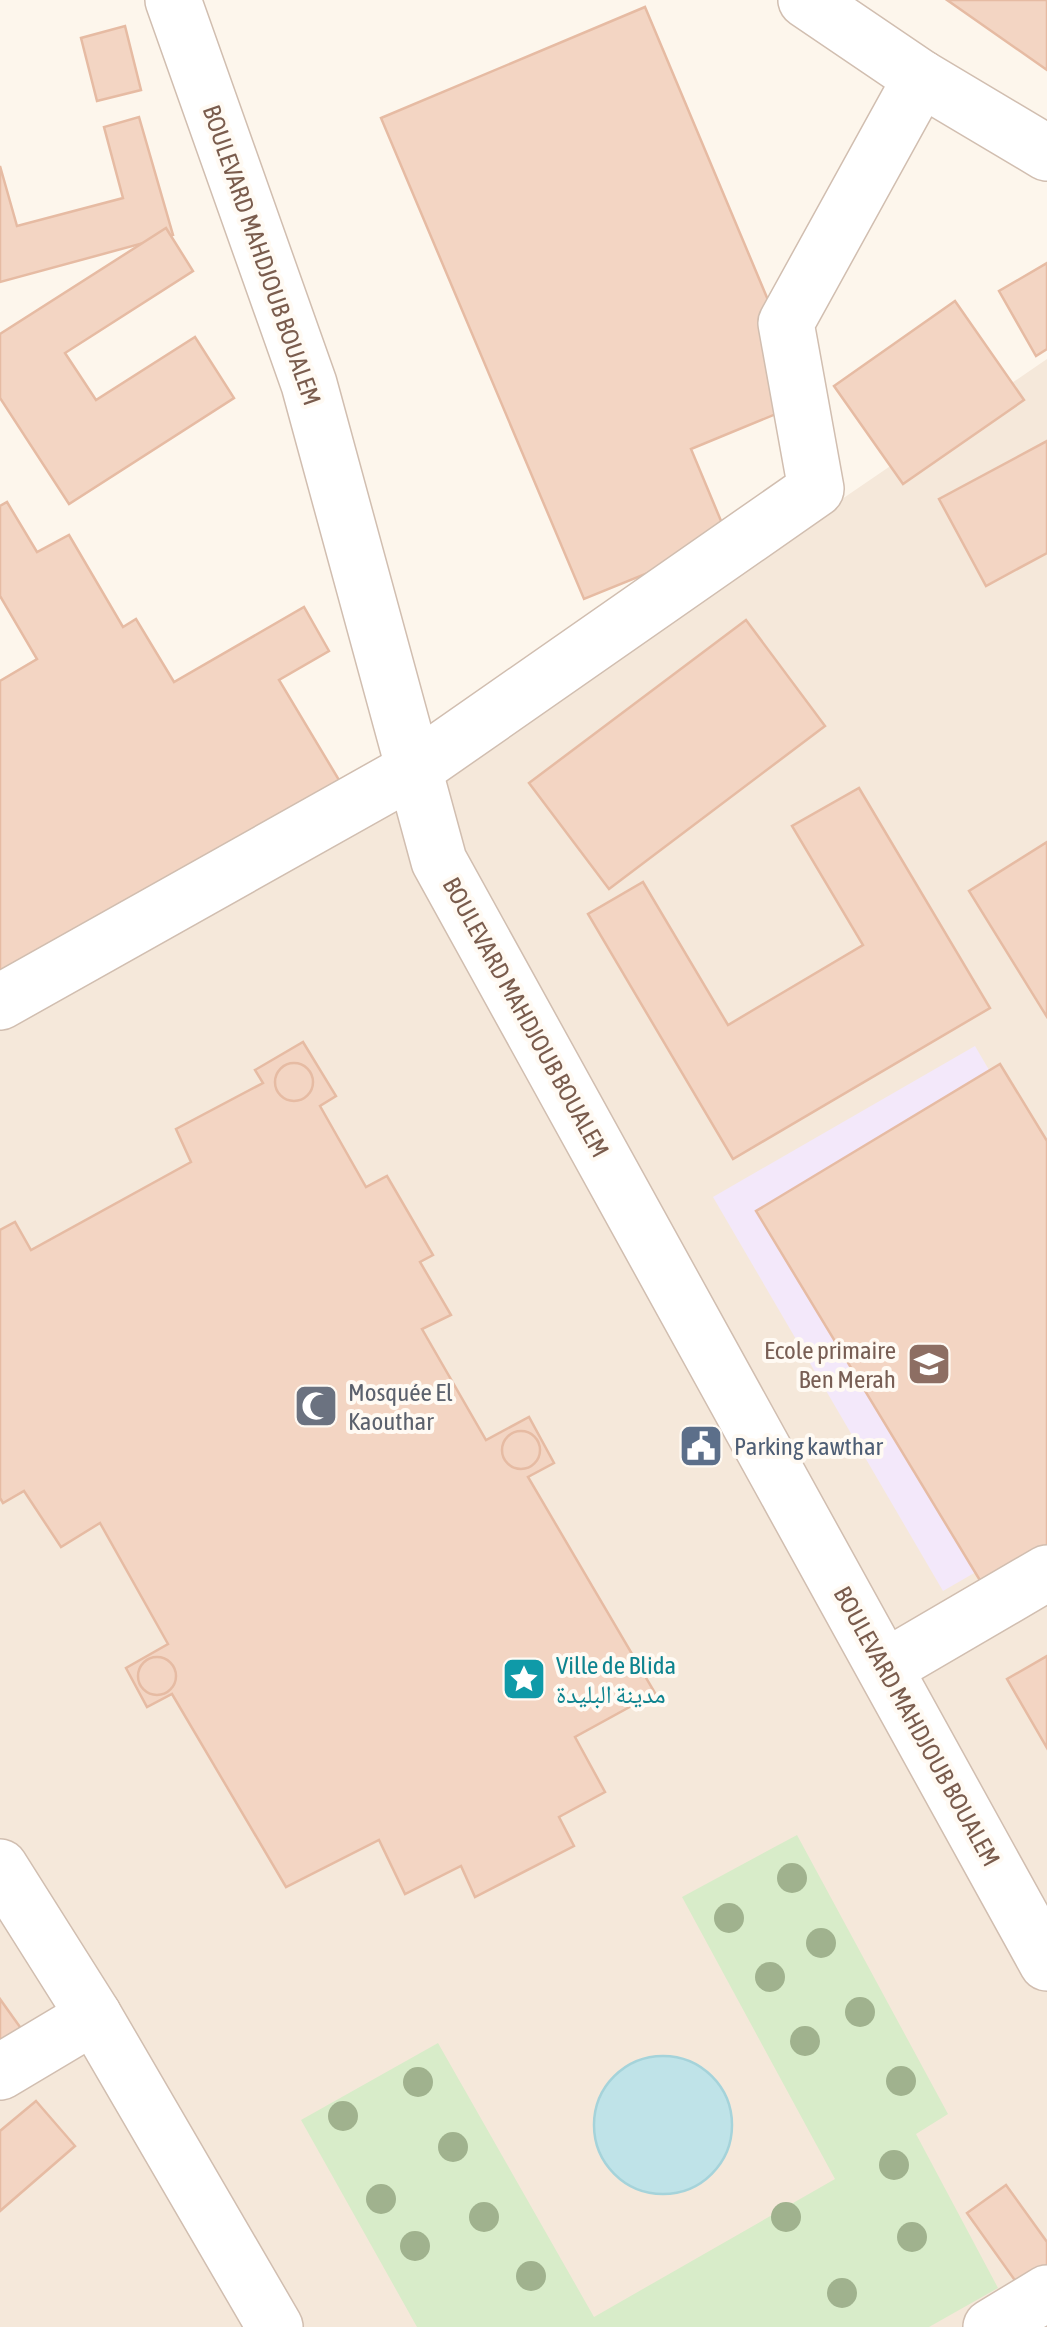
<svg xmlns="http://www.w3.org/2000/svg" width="1047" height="2327" font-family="'Asap Condensed','Noto Naskh Arabic',sans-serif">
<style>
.residential{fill:#f5e8da}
.education{fill:#f3e8fa}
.green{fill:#d8ecc9}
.water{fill:#bfe3e8;stroke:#a5d3da;stroke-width:2.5}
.building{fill:#f3d5c3;stroke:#e6bba3;stroke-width:2.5}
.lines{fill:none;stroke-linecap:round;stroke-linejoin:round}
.minor-casing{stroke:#d1beb0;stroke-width:58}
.minor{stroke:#fff;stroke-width:55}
.tree{fill:#a0b28e}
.labels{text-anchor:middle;stroke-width:8;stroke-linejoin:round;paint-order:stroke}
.street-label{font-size:25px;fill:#7a5c4d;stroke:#fffaf3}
.education-label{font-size:25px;fill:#785e54;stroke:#fffaf3;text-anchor:end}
.worship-label{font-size:25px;fill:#5b616d;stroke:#fffaf3;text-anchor:start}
.service-label{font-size:25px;fill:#4e5e75;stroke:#fffaf3;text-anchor:start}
.culture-label{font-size:25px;fill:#0d838f;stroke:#fffaf3;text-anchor:start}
</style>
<rect width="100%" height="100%" fill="#fdf6ec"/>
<path class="residential" d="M1047,359V2327H0V1030L365,825Z"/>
<path class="education" d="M975,1046L1047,1169V1531L943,1591L713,1197Z"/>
<path class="green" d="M797,1835L948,2114L916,2134L998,2288L929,2327H417L301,2120L438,2043L594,2317L835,2179L682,1897Z"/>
<circle class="water" cx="663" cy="2125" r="69"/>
<g class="building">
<path d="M947,0H1047V70Z"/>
<path d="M645,7L810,400L691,449L729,540L584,599L381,118Z"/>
<path d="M125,26L141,90L97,101L81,38Z"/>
<path d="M139,117L173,235L0,282V166L17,226L123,198L104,127Z"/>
<path d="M166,228L193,271L65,353L96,400L195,337L234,398L69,504L0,398V334Z"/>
<path d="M1047,263V349L1036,356L999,291Z"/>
<path d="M955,301L1024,400L903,484L834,386Z"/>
<path d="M1047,441V553L986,586L939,499Z"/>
<path d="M7,502L37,552L69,535L123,627L136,619L174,682L304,607L329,651L279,680L348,795L0,997V681L37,659L0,596V506Z"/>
<path d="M746,620L825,726L609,889L529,783Z"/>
<path d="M859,788L990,1008L733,1159L588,914L643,882L728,1025L863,945L792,826Z"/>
<path d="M1047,842V1017L969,891Z"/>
<path d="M303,1042L336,1096L320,1106L366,1187L387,1176L433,1255L420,1262L451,1315L422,1329L486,1440L529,1417L554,1463L528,1477L655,1693L575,1737L605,1792L559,1817L574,1846L475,1897L461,1866L405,1894L379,1840L286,1887L172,1694L147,1707L126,1668L168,1644L100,1523L61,1547L24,1491L3,1503L0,1498V1230L15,1222L31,1250L191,1162L176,1129L263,1083L255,1070Z"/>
<circle cx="294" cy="1082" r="19"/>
<path d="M1000,1064L1047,1141V1588L1001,1615L756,1211Z"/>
<circle cx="521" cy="1450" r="19"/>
<path d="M1047,1656V1748L1007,1679Z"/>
<circle cx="157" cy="1676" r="19"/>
<path d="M0,1999L35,2048L0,2073Z"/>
<path d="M36,2101L75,2146L0,2211V2131Z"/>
<path d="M1006,2185L1047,2242V2298L1034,2307L967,2213Z"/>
</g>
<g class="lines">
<defs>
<g id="minor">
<path d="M173,0L309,384L439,861L1047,1963"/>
<path d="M921,78L1047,153"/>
<path d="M0,1002L413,770L816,489L786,323L921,78L806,0"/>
<path d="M886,1667L1047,1573"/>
<path d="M0,1867L94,2016L275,2327"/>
<path d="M0,2072L94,2016"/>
<path d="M991,2327L1047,2293"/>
</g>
</defs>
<use href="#minor" class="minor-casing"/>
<use href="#minor" class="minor"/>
</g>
<g class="tree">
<circle cx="792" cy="1878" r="15"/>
<circle cx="729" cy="1918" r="15"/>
<circle cx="821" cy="1943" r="15"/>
<circle cx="770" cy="1977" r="15"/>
<circle cx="860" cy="2012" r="15"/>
<circle cx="805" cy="2041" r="15"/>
<circle cx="901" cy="2081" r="15"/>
<circle cx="418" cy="2082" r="15"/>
<circle cx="343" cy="2116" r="15"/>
<circle cx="453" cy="2147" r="15"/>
<circle cx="894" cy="2165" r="15"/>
<circle cx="381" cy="2199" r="15"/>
<circle cx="484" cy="2217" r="15"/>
<circle cx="786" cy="2217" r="15"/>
<circle cx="912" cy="2237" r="15"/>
<circle cx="415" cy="2246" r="15"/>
<circle cx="531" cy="2276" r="15"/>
<circle cx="842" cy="2293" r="15"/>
</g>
<defs>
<symbol id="school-square" viewBox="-11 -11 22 22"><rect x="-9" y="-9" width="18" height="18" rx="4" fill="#8d6e63" stroke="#fffaf3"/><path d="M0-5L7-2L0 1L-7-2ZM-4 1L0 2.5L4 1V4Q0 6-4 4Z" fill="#fff"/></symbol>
<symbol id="mosque-square" viewBox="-11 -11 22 22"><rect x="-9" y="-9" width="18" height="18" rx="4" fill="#6b7280" stroke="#fffaf3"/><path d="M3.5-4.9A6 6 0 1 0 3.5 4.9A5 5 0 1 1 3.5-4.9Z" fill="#fff"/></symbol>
<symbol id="civic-square" viewBox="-11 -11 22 22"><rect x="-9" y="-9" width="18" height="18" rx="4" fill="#5c6f8a" stroke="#fffaf3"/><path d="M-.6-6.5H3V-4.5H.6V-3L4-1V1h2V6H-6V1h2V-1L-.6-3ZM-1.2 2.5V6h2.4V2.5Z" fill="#fff"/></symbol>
<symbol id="sight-square" viewBox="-11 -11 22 22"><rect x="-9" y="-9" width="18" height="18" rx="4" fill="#0f9aa8" stroke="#fffaf3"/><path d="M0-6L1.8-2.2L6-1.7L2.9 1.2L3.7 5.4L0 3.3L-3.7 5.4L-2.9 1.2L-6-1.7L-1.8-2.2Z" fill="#fff"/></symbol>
</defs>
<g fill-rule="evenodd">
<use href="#school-square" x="904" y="1339" width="50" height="50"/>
<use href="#mosque-square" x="291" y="1381" width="50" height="50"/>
<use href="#civic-square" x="676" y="1421" width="50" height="50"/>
<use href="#sight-square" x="499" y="1654" width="50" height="50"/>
</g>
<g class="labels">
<g class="street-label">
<text transform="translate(262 255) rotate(71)" y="9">BOULEVARD MAHDJOUB BOUALEM</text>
<text transform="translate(526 1017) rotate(61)" y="9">BOULEVARD MAHDJOUB BOUALEM</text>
<text transform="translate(917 1726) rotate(61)" y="9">BOULEVARD MAHDJOUB BOUALEM</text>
</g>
<g class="education-label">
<text x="896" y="1359">Ecole primaire<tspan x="896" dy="29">Ben Merah</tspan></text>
</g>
<g class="worship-label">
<text x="348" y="1401">Mosquée El<tspan x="348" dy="29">Kaouthar</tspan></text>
</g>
<g class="service-label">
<text x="734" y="1455">Parking kawthar</text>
</g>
<g class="culture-label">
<text x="556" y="1674">Ville de Blida<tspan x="556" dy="29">مدينة البليدة</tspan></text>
</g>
</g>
</svg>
